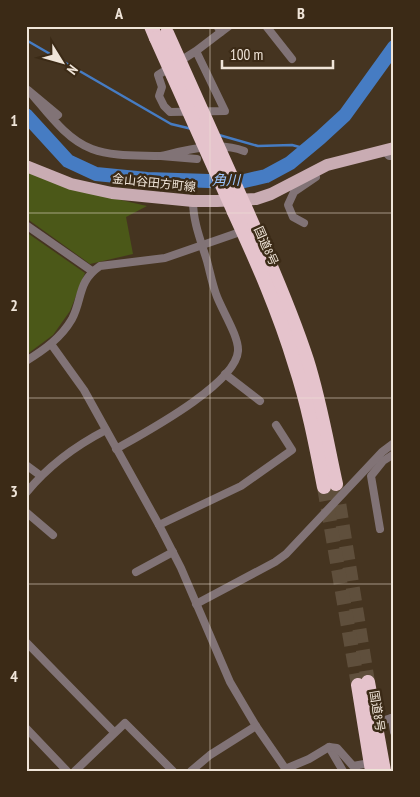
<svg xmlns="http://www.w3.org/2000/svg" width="420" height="797" font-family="'PT Sans Narrow','Noto Sans JP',sans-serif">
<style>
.green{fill:#4b5818}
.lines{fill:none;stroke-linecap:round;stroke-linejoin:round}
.stream{stroke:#467cc3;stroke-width:2.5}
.river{stroke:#467cc3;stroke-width:14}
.highway-tunnel{stroke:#5f4f3c;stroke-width:14;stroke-dasharray:14 7;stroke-linecap:butt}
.street{stroke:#817376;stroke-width:8}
.primary{stroke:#c9acb3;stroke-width:12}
.highway{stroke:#e5c3cc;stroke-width:14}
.highway-bridge{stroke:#e5c3cc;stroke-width:14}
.grid{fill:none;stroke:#f0e5d9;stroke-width:1;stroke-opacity:0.55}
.labels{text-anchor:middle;stroke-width:5;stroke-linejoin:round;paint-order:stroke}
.street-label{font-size:12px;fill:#f0e5d9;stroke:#3b2a16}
.water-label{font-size:14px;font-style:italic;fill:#9bc5fe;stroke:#3b2a16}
.neatline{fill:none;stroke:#f0e5d9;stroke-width:2}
.grid-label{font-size:16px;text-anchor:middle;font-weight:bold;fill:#f0e5d9}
</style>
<rect width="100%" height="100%" fill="#453420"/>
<g class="green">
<path d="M26,170L73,189L147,206L126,217L133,254L90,264L26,218Z"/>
<path d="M26,232L85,273L70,311L53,335L26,355Z"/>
</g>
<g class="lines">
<g class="stream">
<path d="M26,40L171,124L192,129"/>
<path d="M219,135L258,146L292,145L307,149"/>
</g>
<path class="river" d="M26,115L68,161L96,174L147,179L240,182L266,176L290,163L320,138L345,115L394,47"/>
<g class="highway-tunnel">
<path d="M336,484L368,682"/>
<path d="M324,487L358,685"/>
</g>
<g class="street">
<path d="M217,26L221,32L229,26"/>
<path d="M266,26L292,59"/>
<path d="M196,51L158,75L162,87L159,96L164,106L170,112L225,111L196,51L221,32"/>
<path d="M58,115L28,90C46,110 65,139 92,149C113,157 139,155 161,156"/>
<path d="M384,150L389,156H394"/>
<path d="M197,159L161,156C187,150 218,141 244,151"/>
<path d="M304,223L293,217L288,205L294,192L316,177L315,175"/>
<path d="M26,225L92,271"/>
<path d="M51,344L84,390L159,525L181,568L230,682L256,726L287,771"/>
<path d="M26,361C44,350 61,338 72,319C83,298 77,282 100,266L165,258L243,231"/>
<path d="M225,374L260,401"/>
<path d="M116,449C144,433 236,384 238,351C239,336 221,309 216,294C212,283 210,272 207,261C201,241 193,222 193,201"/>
<path d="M26,465L41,476"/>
<path d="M26,493C48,466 75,446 106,430"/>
<path d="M26,512L53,535"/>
<path d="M159,525L241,486L292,450L276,425"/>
<path d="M380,529L371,476L383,461L394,454"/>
<path d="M136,572L173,552"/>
<path d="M196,604L275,562L286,554L382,452L394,443"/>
<path d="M26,642L114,732"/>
<path d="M392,718L394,732"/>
<path d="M376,723L394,717"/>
<path d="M26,728L67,771"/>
<path d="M329,747L343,771"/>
<path d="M285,769L309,759L329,747L337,748L353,766L370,763"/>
<path d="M75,771L125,723L173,771"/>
<path d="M191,771L210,755L256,726"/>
</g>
<path class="primary" d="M26,166L71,184L89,188L112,193L193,201H217L256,199L271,194L327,165L394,148"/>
<g class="highway">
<path d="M151,26L156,38"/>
<path d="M245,207C268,258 290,308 307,360C320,401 327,443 336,484"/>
<path d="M234,212C257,262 279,312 295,365C308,404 316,446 324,487"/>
<path d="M368,682L384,771"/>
<path d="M358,685L372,771"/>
</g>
<g class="highway-bridge">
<path d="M167,33L245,207"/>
<path d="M156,38L234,212"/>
</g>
</g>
<path class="grid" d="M210,26V771M26,213H394M26,398H394M26,584H394"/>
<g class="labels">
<g class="street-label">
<text transform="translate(154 183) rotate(6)" y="4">金山谷田方町線</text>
<text transform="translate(266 246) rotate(66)" y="4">国道8号</text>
<text transform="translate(377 711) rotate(81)" y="4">国道8号</text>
</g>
<g class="water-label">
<text x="226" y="185">角川</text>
</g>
</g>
<rect width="420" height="797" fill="none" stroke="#3b2a16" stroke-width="55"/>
<g transform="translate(62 62) rotate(127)" stroke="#3b2a16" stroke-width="4" paint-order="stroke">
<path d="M0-4L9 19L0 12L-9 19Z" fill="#f0e5d9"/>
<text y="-8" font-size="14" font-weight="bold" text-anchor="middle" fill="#f0e5d9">N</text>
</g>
<path d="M222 60v8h111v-8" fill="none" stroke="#f0e5d9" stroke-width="2.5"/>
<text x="230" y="60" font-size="15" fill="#f0e5d9" stroke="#3b2a16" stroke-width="4" paint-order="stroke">100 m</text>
<rect x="28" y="28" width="364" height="742" class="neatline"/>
<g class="grid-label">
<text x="119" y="19">A</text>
<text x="301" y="19">B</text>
<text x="14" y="126">1</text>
<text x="14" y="311">2</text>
<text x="14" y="497">3</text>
<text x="14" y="682">4</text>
</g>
</svg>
